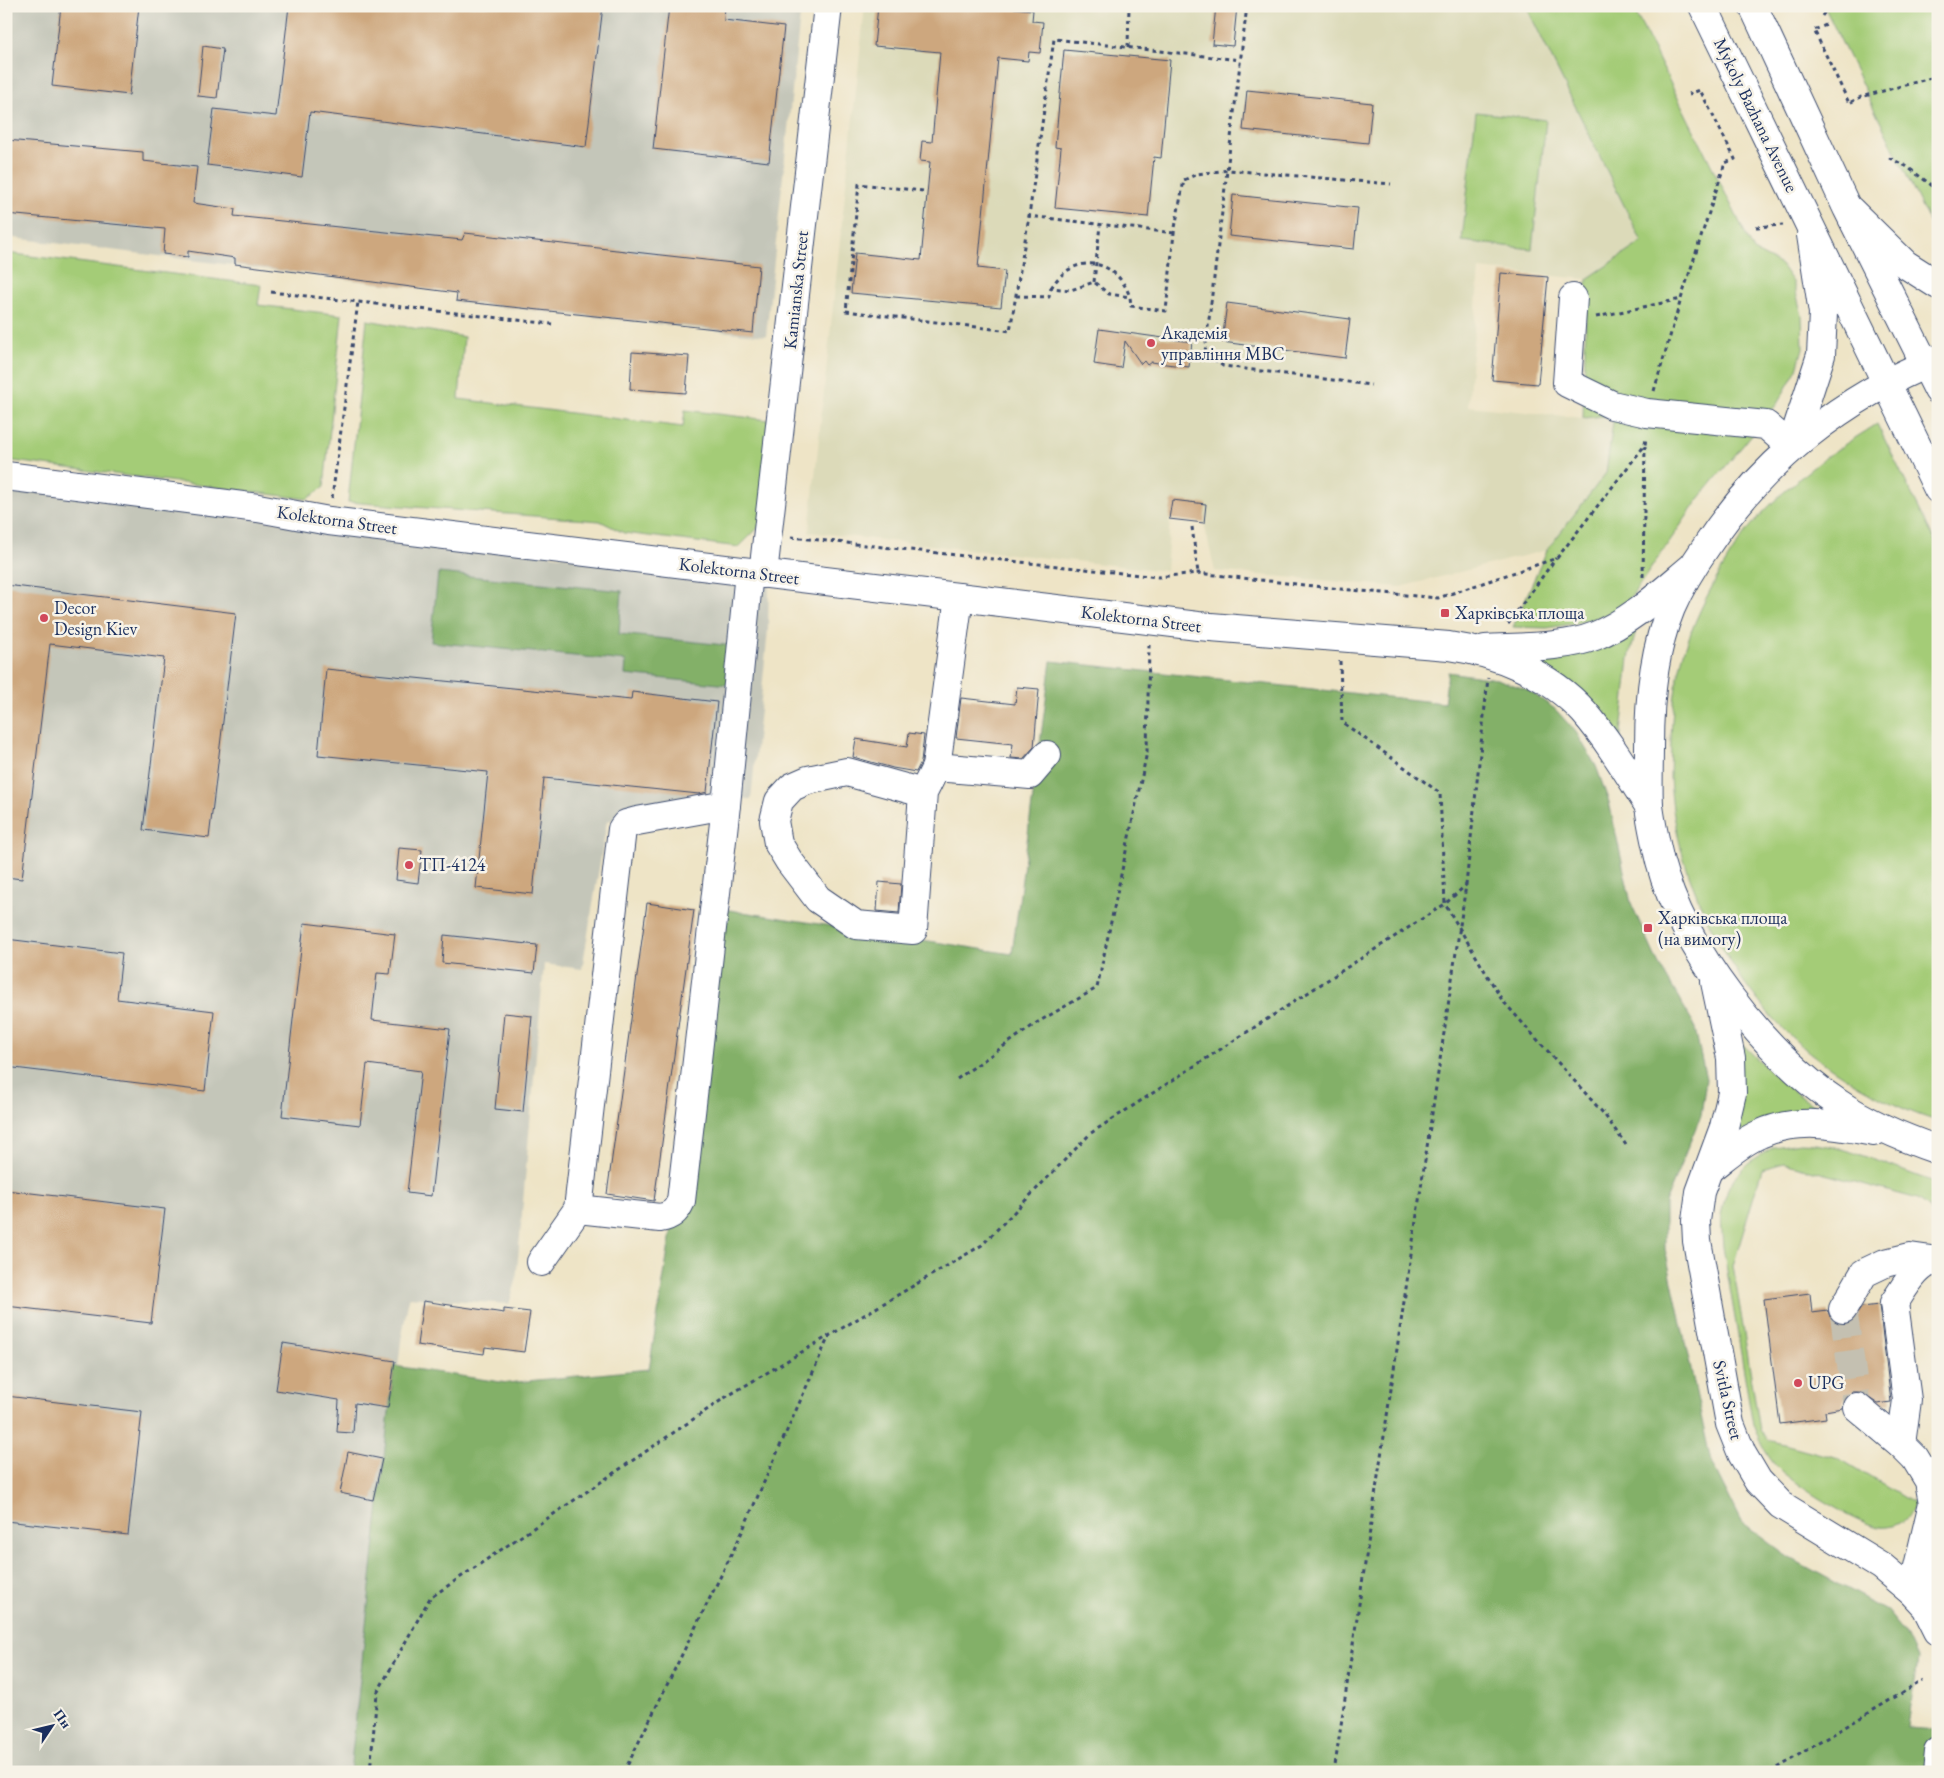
<svg xmlns="http://www.w3.org/2000/svg" width="1944" height="1778" font-family="'EB Garamond',serif">
<style>
.built{fill:#dcdab9}
.industrial{fill:#c4c6b9}
.green{fill:#a4cc77;stroke:#607e6a}
.forest{fill:#83b068;stroke:#4f7063}
.building{fill:#cda77e}
.lines{fill:none;stroke-linecap:round;stroke-linejoin:round}
.minor-tunnel{stroke:#c4c0b1;stroke-width:28;stroke-dasharray:28 14;stroke-linecap:butt}
.minor-casing{stroke:#3b4a6e;stroke-width:30}
.major-casing{stroke:#3b4a6e;stroke-width:30}
.highway-casing{stroke:#3b4a6e;stroke-width:30}
.path{stroke:#3b4a6e;stroke-width:3;stroke-dasharray:4 4;stroke-linecap:butt}
.minor{stroke:#fff;stroke-width:28}
.major{stroke:#fff;stroke-width:28}
.highway{stroke:#fff;stroke-width:28}
.poi-dot{fill:#d1495b;stroke:#f7f3e8;stroke-width:2}
.labels{text-anchor:middle;stroke-width:5;stroke-linejoin:round;paint-order:stroke}
.street-label{font-size:18px;fill:#1b2f5e;stroke:#f7f3e8}
.poi-label{font-size:18px;fill:#1b2f5e;stroke:#f7f3e8;text-anchor:start}
</style>
<rect width="100%" height="100%" fill="#f7f3e8"/>
<filter id="ink" filterUnits="userSpaceOnUse"><feTurbulence type="fractalNoise" baseFrequency=".02" numOctaves="2"/><feDisplacementMap in="SourceGraphic" scale="10" xChannelSelector="R" yChannelSelector="G"/><feConvolveMatrix kernelMatrix="1 2 1 2 8 2 1 2 1" color-interpolation-filters="sRGB"/></filter>
<filter id="wash" filterUnits="userSpaceOnUse"><feTurbulence type="fractalNoise" baseFrequency=".0096" numOctaves="4" result="noise"/><feDisplacementMap in="SourceGraphic" scale="20" xChannelSelector="R" yChannelSelector="G"/><feGaussianBlur stdDeviation="1.12" result="paint"/><feColorMatrix in="noise" values="0 0 0 0 0 0 0 0 0 0 0 0 0 0 0 0 0 1.4 0 .05"/><feComposite in="paint" operator="in"/></filter>
<g filter="url(#wash)">
<rect width="100%" height="100%" fill="#eee4c6"/>
<path class="built" d="M865,6H1526L1642,243L1587,279L1479,269L1468,406L1583,418L1614,414L1606,473L1547,550L1400,587L1215,571L1204,523L1170,519L1166,571L809,532Z"/>
<g class="industrial">
<path d="M6,6H801L766,336L454,302L457,293L6,237Z"/>
<path d="M6,489L769,581L768,630L751,799L716,798L607,821L582,969L544,964L516,1281L509,1304L409,1297L401,1341L351,1772H6Z"/>
</g>
<g class="green">
<path d="M1526,6H1641L1642,8L1637,16L1754,251L1781,265L1793,282L1802,315L1803,348L1797,369L1777,404L1698,500L1629,600L1606,615L1578,623L1547,628L1513,627L1547,550L1606,473L1614,415L1583,418L1587,279L1642,242Z"/>
<path d="M1824,6H1931L1938,21V240Z"/>
<path d="M1476,112L1546,120L1532,249L1462,241Z"/>
<path d="M6,253L261,285L258,305L342,315L324,487L307,499L6,460Z"/>
<path d="M367,320L464,337L459,399L683,427L685,410L777,421L760,526L739,547L624,533L600,521L348,502Z"/>
<path d="M1877,424L1938,547V1121C1909,1113 1882,1099 1856,1084C1824,1065 1793,1042 1769,1014C1713,949 1674,863 1670,777C1670,765 1671,753 1671,741C1672,706 1677,668 1690,635C1702,602 1723,565 1743,536C1763,509 1791,485 1817,464C1836,449 1857,437 1877,424Z"/>
<path d="M1637,626L1629,658L1620,742L1523,656Z"/>
<path d="M1738,1040L1781,1082L1821,1111L1732,1137Z"/>
<path d="M1800,1143C1848,1144 1892,1169 1938,1183V1225L1929,1207L1918,1199L1784,1163L1762,1169L1733,1266L1760,1430L1769,1440L1840,1459L1914,1504C1909,1519 1896,1529 1879,1527C1854,1522 1792,1484 1775,1465C1765,1453 1759,1439 1753,1425L1723,1247L1721,1216L1725,1197L1734,1178L1751,1161L1774,1147Z"/>
</g>
<g class="forest">
<path d="M438,573L622,591L619,634L734,646L730,685L625,675L626,661L431,642Z"/>
<path d="M1051,661L1444,703L1448,672L1497,679L1528,690L1555,709L1576,732L1596,766L1609,802L1631,903L1658,963L1694,1024L1706,1079L1701,1115L1665,1203V1249L1711,1462L1741,1522L1785,1555L1886,1610L1905,1633L1917,1659L1908,1728L1938,1730V1772H350L394,1366L507,1383L649,1369L723,909L1012,954Z"/>
</g>
<g id="blocks">
<g class="building">
<path d="M61,6H139L129,95L52,86Z"/>
<path d="M289,6H603L586,147L310,112L302,177L207,165L214,109L276,116Z"/>
<path d="M669,6H725L724,20L784,27L769,162L653,149Z"/>
<path d="M878,6H992L1033,10L1032,21L1043,22L1040,53L1029,52L1028,61L998,58L978,268L1005,271L1001,307L851,293L855,253L921,260L930,162L920,161L922,141L932,142L940,52L874,46Z"/>
<path d="M1216,6H1237L1233,46L1212,44Z"/>
<path d="M203,46L223,49L217,98L198,96Z"/>
<path d="M1064,50L1170,60L1161,158L1154,157L1148,217L1055,208L1061,148L1055,147Z"/>
<path d="M1247,90L1372,103L1368,143L1243,130Z"/>
<path d="M6,140L143,152V161L197,167L193,203L235,209L234,216L462,240L465,233L759,266L753,333L456,301L457,293L235,264V258L188,251V257L163,254L165,229L6,214Z"/>
<path d="M1233,195L1358,208L1354,249L1229,236Z"/>
<path d="M1501,273L1548,277L1538,384L1492,380Z"/>
<path d="M1227,303L1350,319L1345,358L1222,342Z"/>
<path d="M1099,329L1192,342L1189,367L1151,362L1147,365L1144,361L1141,364L1125,341L1121,368L1094,364Z"/>
<path d="M632,352L689,356L686,393L630,389Z"/>
<path d="M1172,500L1206,504L1204,523L1169,519Z"/>
<path d="M6,585L236,613L209,838L143,830L164,658L50,644L22,879L6,877Z"/>
<path d="M326,669L631,700L632,692L717,702L707,792L699,794L544,778L533,894L476,888L488,772L318,755Z"/>
<path d="M1017,687L1039,689L1034,747L1023,759L1011,758L1013,744L956,738L961,698L1015,704Z"/>
<path d="M909,733L924,735L921,762L916,772L893,768L853,757L856,739L907,747Z"/>
<path d="M399,848L422,850L418,883L396,880Z"/>
<path d="M879,882L901,884L899,913L877,911Z"/>
<path d="M647,903L694,910L654,1201L607,1194Z"/>
<path d="M304,923L395,934L390,974L377,973L372,1020L450,1029L431,1196L407,1193L421,1071L367,1064L360,1125L282,1116Z"/>
<path d="M444,935L537,945L534,973L442,963Z"/>
<path d="M6,939L122,953L117,999L214,1011L205,1091L6,1067Z"/>
<path d="M504,1013L532,1016L523,1112L495,1109Z"/>
<path d="M6,1190L165,1209L151,1323L6,1306Z"/>
<path d="M1810,1293L1812,1313L1828,1311L1830,1317L1835,1322L1842,1325L1851,1322L1862,1307L1879,1305L1891,1402L1878,1404L1860,1392H1852L1845,1397L1842,1408L1825,1411L1826,1418L1780,1424L1764,1299Z"/>
<path d="M423,1301L504,1313V1309L530,1312L524,1352L485,1347L484,1354L417,1345Z"/>
<path d="M283,1343L395,1361L388,1408L355,1403L353,1433L337,1432L339,1400L276,1390Z"/>
<path d="M6,1396L142,1412L128,1535L6,1521Z"/>
<path d="M348,1452L382,1459L373,1500L340,1493Z"/>
</g>
</g>
</g>
<g filter="url(#ink)">
<use href="#blocks" fill-opacity="0" stroke="#3b4a6e" stroke-width="1"/>
<g class="lines">
<path class="minor-tunnel" d="M1843,1309L1857,1407"/>
<defs>
<g id="minor">
<path d="M1573,298L1567,383L1612,405L1647,413L1766,425L1791,447"/>
<path d="M6,476L258,508L329,521L1198,626L1449,646C1498,653 1550,674 1584,712C1609,741 1629,775 1649,806"/>
<path d="M763,574L828,6"/>
<path d="M1485,649C1517,647 1566,648 1595,636C1631,621 1661,593 1691,568"/>
<path d="M936,767L1030,775L1047,755"/>
<path d="M923,793L847,772L808,780L792,787L779,801L774,821L778,843L789,861L818,899L856,925L913,930L923,793L936,767L959,597"/>
<path d="M578,1209L660,1218C671,1216 676,1212 681,1201L726,805"/>
<path d="M541,1262L578,1209L622,829L626,824L637,821L726,805L749,572"/>
<path d="M1843,1309L1864,1273L1885,1263L1910,1257L1931,1260L1938,1263"/>
<path d="M1857,1407L1901,1444L1915,1458L1929,1481L1933,1503L1912,1592"/>
<path d="M1901,1444L1907,1400L1894,1303C1905,1287 1917,1263 1938,1259"/>
<path d="M1927,1606L1938,1565"/>
</g>
<g id="major">
<path d="M1850,210L1905,264L1938,285"/>
<path d="M1938,359C1844,397 1764,460 1708,544C1694,564 1681,585 1671,608C1654,649 1649,703 1649,747C1649,766 1648,786 1649,805C1651,824 1656,844 1660,862C1683,949 1764,1054 1838,1103C1869,1124 1903,1138 1938,1150"/>
<path d="M1791,447L1821,355L1823,313L1811,235"/>
<path d="M1715,982L1731,1058L1732,1093L1724,1127L1700,1192L1696,1221L1697,1241L1730,1424L1742,1454L1758,1481L1781,1505L1881,1566L1912,1592L1926,1607L1938,1631"/>
<path d="M1709,1169C1725,1157 1741,1142 1760,1134C1798,1117 1836,1125 1874,1132"/>
<path d="M1936,1772L1938,1752"/>
</g>
<g id="highway">
<path d="M1703,6L1938,489"/>
<path d="M1753,6L1847,208L1938,390"/>
</g>
</defs>
<use href="#minor" class="minor-casing"/>
<use href="#major" class="major-casing"/>
<use href="#highway" class="highway-casing"/>
<g class="path">
<path d="M1247,6L1205,352L1223,366L1371,385"/>
<path d="M1822,16L1829,6"/>
<path d="M1826,25L1814,30L1849,103L1861,97L1938,76"/>
<path d="M1128,47L1129,6"/>
<path d="M1889,158L1906,166L1938,190"/>
<path d="M923,191L859,184L846,311L1010,331L1029,216"/>
<path d="M1756,227L1783,225"/>
<path d="M1174,233L1029,216L1054,39L1240,60"/>
<path d="M1094,282L1100,225"/>
<path d="M1051,288C1073,252 1116,257 1130,297"/>
<path d="M271,292L552,324"/>
<path d="M1016,296L1049,297L1051,288L1071,290L1094,282L1109,294L1130,297L1131,306L1166,311L1174,233L1184,180L1197,174L1228,170L1391,184"/>
<path d="M1596,317L1681,299"/>
<path d="M1654,391L1681,299L1725,163L1735,159L1700,90L1689,94"/>
<path d="M332,498L358,302"/>
<path d="M1192,527L1198,573"/>
<path d="M791,537L1158,577L1198,573L1340,589L1438,598L1557,558L1645,445L1646,437"/>
<path d="M1643,577L1645,446"/>
<path d="M1508,624L1556,558"/>
<path d="M1340,661L1342,722L1440,793L1445,904L1502,1000L1604,1114L1626,1145"/>
<path d="M957,1079L1038,1022L1097,988L1147,752L1149,645"/>
<path d="M370,1772L377,1693L430,1598L726,1397L982,1245L1091,1133L1445,904L1466,885"/>
<path d="M624,1772L737,1543L829,1336"/>
<path d="M1334,1772L1466,885L1488,678"/>
<path d="M1770,1772L1922,1681"/>
</g>
<use href="#minor" class="minor"/>
<use href="#major" class="major"/>
<use href="#highway" class="highway"/>
</g>
</g>
<g class="poi-dot">
<circle cx="1151" cy="343" r="5"/>
<rect x="1440" y="608" width="10" height="10" rx="2.5"/>
<circle cx="44" cy="618" r="5"/>
<circle cx="409" cy="865" r="5"/>
<rect x="1643" y="923" width="10" height="10" rx="2.5"/>
<circle cx="1798" cy="1383" r="5"/>
</g>
<g class="labels">
<g class="street-label">
<text transform="translate(1756 115) rotate(64)" y="6">Mykoly Bazhana Avenue</text>
<text transform="translate(796 290) rotate(-84)" y="6">Kamianska Street</text>
<text transform="translate(337 520) rotate(8)" y="6">Kolektorna Street</text>
<text transform="translate(739 571) rotate(7)" y="6">Kolektorna Street</text>
<text transform="translate(1141 619) rotate(7)" y="6">Kolektorna Street</text>
<text transform="translate(1728 1400) rotate(77)" y="6">Svitla Street</text>
</g>
<g class="poi-label">
<text x="1161" y="339">Академія<tspan x="1161" dy="21">управління МВС</tspan></text>
<text x="54" y="614">Decor<tspan x="54" dy="21">Design Kiev</tspan></text>
<text x="1455" y="619">Харківська площа</text>
<text x="419" y="871">ТП-4124</text>
<text x="1658" y="924">Харківська площа<tspan x="1658" dy="21">(на вимогу)</tspan></text>
<text x="1808" y="1389">UPG</text>
</g>
</g>
<rect width="1944" height="1778" fill="none" stroke="#f7f3e8" stroke-width="25"/>
<g transform="translate(52 1726) rotate(55)" stroke="#f7f3e8" stroke-width="4" paint-order="stroke">
<path d="M0-4L9 19L0 12L-9 19Z" fill="#1b2f5e"/>
<text y="-8" font-size="14" font-weight="bold" text-anchor="middle" fill="#1b2f5e">Пн</text>
</g>
</svg>
